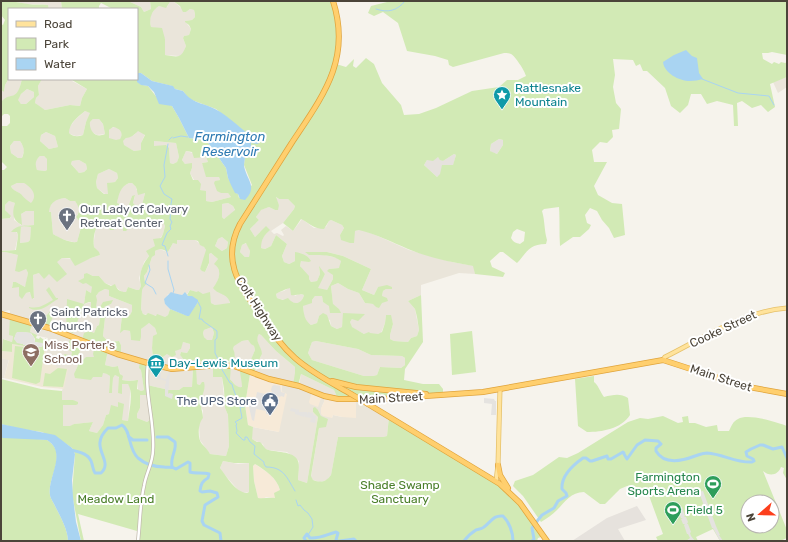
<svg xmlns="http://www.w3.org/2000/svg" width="788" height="542" font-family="Rubik,sans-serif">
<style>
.residential{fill:#eae5da}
.commercial{fill:#f7ead8}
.industrial{fill:#e6e2dd}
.education{fill:#efe8d6}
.green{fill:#d2eab5;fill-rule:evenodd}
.parking{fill:#e5e3e0}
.water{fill:#a9d4f2}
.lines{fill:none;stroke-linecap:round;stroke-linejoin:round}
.stream{stroke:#a9d4f2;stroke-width:1}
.river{stroke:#a9d4f2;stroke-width:3}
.minor-casing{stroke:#c2bbae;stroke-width:4}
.major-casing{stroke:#e6c16a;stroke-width:5}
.highway-casing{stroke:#e0a43c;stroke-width:6}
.minor{stroke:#fff;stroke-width:2.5}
.major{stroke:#ffe39c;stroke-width:3.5}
.highway{stroke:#ffcf6e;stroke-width:4.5}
.highway-bridge-casing{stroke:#e0a43c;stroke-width:6;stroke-linecap:butt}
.highway-bridge{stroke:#ffcf6e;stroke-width:4.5}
.labels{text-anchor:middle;stroke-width:4;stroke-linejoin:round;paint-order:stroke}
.culture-label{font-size:12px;fill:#0d838f;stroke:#fff;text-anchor:start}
.worship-label{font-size:12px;fill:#5b616d;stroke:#fff;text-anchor:start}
.street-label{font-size:12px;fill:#4b4439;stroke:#fff}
.education-label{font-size:12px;fill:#785e54;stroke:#fff;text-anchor:start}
.service-label{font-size:12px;fill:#4e5e75;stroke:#fff;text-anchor:end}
.leisure-label{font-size:12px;fill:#27864d;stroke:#fff;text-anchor:end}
.park-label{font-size:12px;fill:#4a7f2a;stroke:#fff}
.water-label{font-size:13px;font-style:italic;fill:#2e7ab2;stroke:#fff}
</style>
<rect width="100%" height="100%" fill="#f6f3ec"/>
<g class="residential">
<path d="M13,1H61L62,9H49L48,5L40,4H26Z"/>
<path d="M128,1H150L151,9L144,12L141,7Z"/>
<path d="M173,1L186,12L190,9L194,10L195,14V17L192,20L185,21L191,29L189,35L184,36L183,38L186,46L183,54L180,56L165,55V39L156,28L151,27L150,20L151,14L156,8L159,6L167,7L170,2Z"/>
<path d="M787,77V87L778,93L773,82Z"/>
<path d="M9,78V79H22L19,90L16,95L3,100L1,102V90L4,92L5,85Z"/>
<path d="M42,79H71L72,81L87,89L82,98L80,106L70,105L45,110L39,107L35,103L36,98L39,95L38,86Z"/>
<path d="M27,89L34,92V97L26,104H21L17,100L21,94Z"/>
<path d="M85,111L91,113L86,122L83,135L76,136L70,134L69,133V128L75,120Z"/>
<path d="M93,119H99L103,124L105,134L97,135L92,132L89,127L90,122Z"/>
<circle cx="115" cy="134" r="7"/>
<path d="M138,130L145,134L141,143V150L134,151L123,145V141L126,138L134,135Z"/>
<path d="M46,132L55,136L58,147L49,149L40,141L41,135Z"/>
<path d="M14,141H20L23,146L24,151L22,158H18L11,153L10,146Z"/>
<path d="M154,141L176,143L179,157L177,162L173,164L170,163L169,148L154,147Z"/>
<path d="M186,151L206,157L208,162L202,163L208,177H219L220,180L217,181L221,193H228L231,197L212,202L206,201V192L200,190L190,173L192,168L185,164L182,160Z"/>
<path d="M40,156H44L47,159V170L45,171L37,170L35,166L36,160Z"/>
<path d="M79,160L86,164L87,169L84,172L79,173L71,164L72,161Z"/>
<path d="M109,169L117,173L118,178L115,182L108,183V194H105L97,188L96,182L98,174Z"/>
<path d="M17,183H25L31,187L34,192L35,199L33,202L31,204L23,198L21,194L13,190L11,186Z"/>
<path d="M129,183H132L136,187V190L145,192L142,206L135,205L133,203L135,196H132L128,207L117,203L119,192L122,187Z"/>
<path d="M275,197L279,199H288L295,206L294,209L283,223L271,231L274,234L277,233L283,236L284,235L281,230L286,226L293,231L302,219L314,228L326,227L329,221L331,220L342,225L344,228L340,235L359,230H363L380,237L409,250L452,262L474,266L475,274L459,273L421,285V295L408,301L415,309L419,330L417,336L411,338L408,342L394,341L390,339V335L393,324L391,318L386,315L385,323L381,333L378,334H364L351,327L350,322L352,319L344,313L342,327L337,329L331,326L330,320L319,316L317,323L311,325L306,321L304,316L303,306L312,300L315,296H322L323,302L339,309L333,305L331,286L338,283L348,289L359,293L365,303L374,304L376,307L382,296L383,291L386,289H392L378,287L374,295L362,290L371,269L343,256L327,252L309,255H325L337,258L341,261L340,268L329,269L333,274V279L327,290H323L317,288L325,274L319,267L320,274L317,281L311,282L300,266L301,261L295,252V261L289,264L284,262L282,256L287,244L276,235L271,246L265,249L261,248V242L265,234L269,230L260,232L255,237L250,229L259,220L256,217L260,210L269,207L275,210L279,205Z"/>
<path d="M65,198L70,201H75L79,207V212L76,217L82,224L77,242H73L61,239L53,234L51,212H49V208L53,202L57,199Z"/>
<path d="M9,201L15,203L14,208V220L21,225V214L26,211H34V225L23,226L31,227V229L30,240L28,242L20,243L21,226L12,232L16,231L18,236L15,250L1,251V219L10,218L11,217L5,210V205Z"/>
<path d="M228,203L233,206L235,211L224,219L222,217V204Z"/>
<path d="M120,219L123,225L124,231L128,229L129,220L139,224L140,229L151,228L158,219L163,222L165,226L163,234L155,246L147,252L149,256L144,262L139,278L141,286L139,290H137L128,287L126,292H122L116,287L105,283L99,276H93L87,273L86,282L92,287V291L91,293L86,290L84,304L91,302V311L97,314L100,318L99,325L97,326L94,333L95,357H89L83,361L78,357L74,345L75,337L68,345L63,344L54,340L47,341L48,338L34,335L30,332L32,323L13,336L12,342L4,339L3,348L1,347V314L10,316V311L9,310L1,312V252H5L18,255L19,247L28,248L30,251L29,256L22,269H26L28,273L26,285L25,287L16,282H13L12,287L19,286L26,293L31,292L33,299L34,298L33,275L39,273L62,258L85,260L100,255L94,247V240L96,226L100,223L105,221L107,227L113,224L117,220Z"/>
<path d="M222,237L228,242L227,248L222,251L215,246L218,239Z"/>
<path d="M177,240H195L204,247L206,250V255L200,269L205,272L209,264V254L211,253L218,259L217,266L220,273L215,290L227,296L229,299L230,304L215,305L211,303L210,298L203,294L190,290L187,294L184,293L182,295L168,294L165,300V304L170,309L168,315L165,317L143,314L141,309L142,291L145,282L144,276L147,272L152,257L155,251L159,249L168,252L173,243Z"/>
<path d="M247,243L250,251L249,257H245L240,252L242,245Z"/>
<path d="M290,287L295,296L299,294L304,295L302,301L298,304L277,298L276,294L279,292L284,291Z"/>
<path d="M105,289L109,290V296L132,305V311L130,315L122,316L120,332L124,330L130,331L131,340L141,337V329L145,325L149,323L155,328L157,334L154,338L152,348L153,358L151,363L160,366L163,357L167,354L175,351L183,342L190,344V348L187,353L181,352L180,355L184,360H197L201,361V367L213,366L222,377L225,408L228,415L229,446L226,456L210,454L200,440L199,425L200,420L203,418V410L201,408L200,385L197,384L196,380V368H193L192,387H183L179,390H169L147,385L141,370L144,390L141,391L138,390V382L135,380L129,381L122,380L118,366L113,367L105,365L108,350L121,355V345L119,341H111L104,338L103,336L105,318L122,309L116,308L110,313L106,314L104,307L111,304L96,307V296L99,292Z"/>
<path d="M212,327L214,333L212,340L207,341L204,337L203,333L204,330Z"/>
<path d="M259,334L261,335L276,351L295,367L296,373L293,385L253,373L257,369V365L262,354L257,340V337Z"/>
<path d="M248,340L254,346L255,350L242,381L243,387L239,388L237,387L230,379V373L233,349L234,345L242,341Z"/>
<path d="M316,341L358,349L371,355L402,356L405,358V365L401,368L380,367L377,375L373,376H364L312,360L308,353L312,342Z"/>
<path d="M68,346L72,352L71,356H64L59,358H67L79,363L75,372L93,377L103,373L109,374L110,376L109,393H112L113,378L115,375L118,376L122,384H128L130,386V394L128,421L122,420L118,403V407L109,414L106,415L103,425L97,433L89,431L93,422L74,424L71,426H63V405H76L73,400H62V391L63,387L56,367V358L46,355L47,347L53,349Z"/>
<path d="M1,358L9,359L4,378H1Z"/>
<path d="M301,374L334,390L338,399L324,396V402L322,406L332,418L333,415L342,417H356V400L368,404L389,417L387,436L383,437H338L331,475L327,480L320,482L313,480L311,477L321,416L318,410L313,412L318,417L307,483L298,480L299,461L287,452L268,450L264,448L263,444L251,439L253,427L279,432L282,383L299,386Z"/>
<path d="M140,395H147L151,419L147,422L137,418V414L140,408Z"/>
<path d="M223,461L238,464L249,463V492L242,493L239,491L224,474L220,468Z"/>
</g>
<g class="commercial">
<path d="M250,374L282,383L281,391L287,394L279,432L253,427L248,425L245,405Z"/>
<path d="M312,391L322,395L318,407L310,404L309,402Z"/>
<path d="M324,396L356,400V418L342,417L333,415L332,418L323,416L321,414V408L324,402Z"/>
<path d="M255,464L271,475L277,483L280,490L275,498L266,497L263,499L258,498L254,481L253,466Z"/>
</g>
<g class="industrial">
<path d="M499,139L503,140V145L497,154L491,152L490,151L491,144Z"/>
<path d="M454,154L456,155L453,166L437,177L424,165L427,160L438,157L443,161Z"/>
<path d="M637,506L646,520L618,529L625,541H572L607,518Z"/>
</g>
<path class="education" d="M12,344L46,349V355L55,356L56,358V367L68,369L64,389L42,387L4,378L9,360L1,358V347L3,348L2,351L12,352Z"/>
<g class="green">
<path d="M1,1C10,1 18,2 28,4C34,5 41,4 48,5L49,9H9V78L5,85L4,92L1,90V24L3,25L5,20L1,15Z"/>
<path d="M61,1H128L141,7L144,12L151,9L150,1H173L170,2L166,8L159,6C151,11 149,19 151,27L162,28L165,39V55C178,57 181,59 186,46L183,38L184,36L189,35L191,29L189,25L185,22V21L192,20L195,17V14L194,10L190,9L186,12H183L180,6L173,1H333L338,18L336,64L346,67L354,59L353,66L356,68L366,58L374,64L382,83L401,105L404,115L419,114L436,108L472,91L499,87L507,80H518L526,76C525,71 515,56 511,54C509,53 505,53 504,53L453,67L449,65L448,60L435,56L407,51L398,23L383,12L374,16L368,13L371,6L387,2V1H787V55L772,52L768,53H762L763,59L772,64L774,62L779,64L781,62L785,63L787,62V77L770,84L775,107L768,112L761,105L752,108L742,101L737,103L738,126H734L733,105L717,101L707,104L701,94H691L688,105L680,113L671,106L665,88L647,71H643L640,64L636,66L633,60L613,59L615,75L613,87L616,103L621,109L619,129L612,130L613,137L607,143L600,142L592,150L594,162H607L594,186L598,195L612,203L622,204L625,235L614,238L609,228L602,220L597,211L590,208L585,215L587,223L591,225L589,229L580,237H573L560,246C559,233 560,221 559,207L544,209L542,211C545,221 544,230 547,240L546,244C528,244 527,253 517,263L503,252H500L490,261L492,267L505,273L503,277L475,274L473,266C451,262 429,258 408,249C392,242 376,234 359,230L355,231L354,243H350L341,240L340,235L344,228L342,225L331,220L329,221L324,229C314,229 309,223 301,219L293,231L283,223L294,209L295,206L288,199H279L276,197L279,205L278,210H275L269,207L261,210L256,217L259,220L250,229L255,237L266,226L270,230C264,235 261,240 261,248L265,249L271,246L276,235L287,244L282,256L284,262L289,264L295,261V252C301,253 308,255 311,261L309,262L301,261L300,266L309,276V279L311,282L317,281L320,274L319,266L325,274L318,288L327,290L333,279V275L327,271L329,269L339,268L341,261C332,254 320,255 309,255L305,252H327L343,256L371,269L362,290L374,295L378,287L387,285L392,287V289H386L383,291L382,296L387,298L388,301L382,303L379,308L376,307L373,304L365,303L359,293L348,289L338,283L331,286L333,304L339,309L341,313H330L329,306L323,302L322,296H315L312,300V303L303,306C304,314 304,320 311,325L317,323L319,316L323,313L327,315L331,326L337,329L342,327L343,313L365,314L358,321L352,319L350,322L352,327L364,334L369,332L370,333L378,334L382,332L385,323L386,315H391L393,324L390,335V339L394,341L408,342L411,338L417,336L419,330L417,317L415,309L408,301L421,295L423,342L405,369L404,380L423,384H439L443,389V395L338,399L334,390L301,374L298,386L293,385L295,373V367L276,351L261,335L259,334C254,341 262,347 262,354C258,361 258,368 253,373L250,374L245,405L248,425L253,427L252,439L257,442H260C263,444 263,447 266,449C274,453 294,450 298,461C300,466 298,474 298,480L307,483L318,417L313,412V408L315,407L318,410L321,416L328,419L326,427L319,428L311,476L313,480C321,483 326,482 331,475L338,437H383L387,436L389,417L512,494L544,536L538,538L537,541H138L139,533L137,531L78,514L84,541H81L72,494L75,454L72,448L65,443L42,432L21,429L1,424V379L41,389L62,391V400H73L78,402V404L76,405H63V426H70L74,424L93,422L89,431L97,433L103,425L106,415L109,414L111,405L118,407V402L124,404L122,420L128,421C129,410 134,394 128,384H122V394L118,393L119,377L115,375L113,378L112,393H109L110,376L107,374L103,373L102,377H93L91,380L75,378L74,374L79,363L70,361L67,358L59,360V358L65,354L71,356L72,352L69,350L68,346H66L65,349H53L47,347V341L54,340L60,343L68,345L71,336L75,337L74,345L80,349L79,357L83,360L86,357H94L93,354L95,345L82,340L84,333L89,331L94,333L97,326L99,325L100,318L97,314L91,311V302H89L84,304L73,333L66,330L67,299L84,304L86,290L91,293L92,287L86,283L83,284L78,281L84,278V274L87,273L93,276H99L105,283L111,286L115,284C117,290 120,292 126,292L128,287L137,290H139L141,286C138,275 142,265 149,256L146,251L155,246L153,239L161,238L163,234L165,226L163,222L159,219C155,227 148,229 140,229L139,224L129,220L128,229L126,231H123V225L120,219L117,220L113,224L114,230H110L105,222L100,223C94,229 93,239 94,247L99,252L100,255L91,258L75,266L70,258H62L57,262L67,274L57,282L49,274L44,279L39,273L33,275L34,298L32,299L30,292L26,293L22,299L19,296V287L12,288L13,282H16L25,287L28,273L26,269L19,272L15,271L18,255L5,252H1V251L16,250L18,236L17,232H11C17,224 26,226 34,225V211H26L21,214L22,225C12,220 12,213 15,203L9,201L5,205V210L11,216L10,218L1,219V170H4L7,167L1,161V126H7L10,123V116L8,114H4L1,117V102C12,90 16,104 22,79H42L38,86L39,95L36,98L35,103L45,110L70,105L80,106L82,98L87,89L72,80L71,79H137C138,85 143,85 148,86L158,99L172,106L179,118L189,138L205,140L209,144L226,168L228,178L236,193L238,194L239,198L252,185L244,165L245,156L249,153L251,142L255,140L216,109L189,99L183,91L175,89L172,86L152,81L141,73L137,75V9H113L101,3L99,6V9H62ZM27,89L34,92V97L26,104H21L18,100L21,94ZM85,111L90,113L86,122L83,135C78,137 73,137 69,133C69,123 78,117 85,111ZM93,119H99L103,124L105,134C95,139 89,130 90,122ZM113,127C120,128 124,133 120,139L116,140L109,138V130ZM138,131L145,135L141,143V150L134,151L124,145L123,141L126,138C131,138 135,134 138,131ZM46,132L55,136L58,147L49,149L40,141L41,135ZM499,139L503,140V145L497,154L490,151L491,144ZM14,141H20C24,147 25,151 22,158H18L11,153L10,146ZM154,141L176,143L179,157L177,162L173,164L170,163L169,148L166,145L154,146ZM186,151L192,152L194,158L206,157L208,162L202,163L206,177H219L220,180L215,181L214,183L217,191L221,193H228L231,197L212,202L206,201V191L200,190L201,184L198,180H193L190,173L192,168V163L185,164L182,160ZM454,154L456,155L453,165H442L440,174L437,177L424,165L427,160L433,161L438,157L440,160L443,161ZM40,156H44L47,159V170L45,171L37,170C35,165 35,160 40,156ZM79,160L86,164L87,169L84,172L79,173L71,164L72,161ZM109,169L117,173L118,178L115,182L107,183L108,194H104L97,188L96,182L98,174ZM17,183H24C32,188 38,195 31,203C27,200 24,198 21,194C17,191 13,191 11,186ZM129,183H132L136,187L138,195L145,193L142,205H135L133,203L135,195L132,196L128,207L117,203C119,194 120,187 129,183ZM65,198L70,201H75C79,207 81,211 76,217L82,224L77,242C69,243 60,238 53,234L51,212H49C50,202 56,199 65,198ZM228,203L233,206L235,210L224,219L222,217V204ZM21,226L31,227L30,240L28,242L20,243ZM517,229L525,232L524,241L520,244C516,243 513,242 511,238L513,232ZM222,237L228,242L227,248L222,251L215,246L218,239ZM177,240H195L198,241L200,245L204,247L206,250L200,269L202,271L205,272L209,263V254L211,253L218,259L214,264C223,270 219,280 213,288C218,295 228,293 230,303L215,305L211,303L210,292L203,294L198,291L197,292L190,290L187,295L198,302L188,316L170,309L168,315L165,317L157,314L156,316L148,313L146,315L143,314L141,309L142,291L143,288L147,283L145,282L144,276L147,272L152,257L155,255V251C160,248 163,249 168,252L173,243L177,244ZM246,243L250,251L249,257H245L240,252L242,245ZM290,288L291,295C296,296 300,293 304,295C302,304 294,306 288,298L283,300L277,298L276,294C279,292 286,289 290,288ZM105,289L109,290V296L132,305V311L130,315L122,316V309C114,307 113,313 106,314L104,307L111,304L113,300L103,302L100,307H96L97,300L96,296L99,292ZM118,315L122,316L120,333L124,330L130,331L131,340L140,341L141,337V329L149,323L155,328L157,334L153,336L152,348L153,358L151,363L160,367L163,357L167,354L172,357L176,355L175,351L181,349L183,342L190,344V348L187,353L181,352L180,355L184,360H197L201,361V367L213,366V377H222L224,389L225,408L228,415L229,446L226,456L210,454C208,450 205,447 202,444C197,439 198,423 203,418C203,412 200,408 201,402C202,394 206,389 204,382H202L200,385L197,384L196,368H193L192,387H183L179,390H169L147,385L148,363L140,361L139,368L141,370L144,390L141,391L137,389L138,380L129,381L122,380L123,376L120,374L118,366L113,367L105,365L108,350L121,355V345L119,341C113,342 106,341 103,336L105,318ZM212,327L214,333L212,340H207L204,337L203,333L204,330ZM248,340L251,344L254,346L255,350L246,371L240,368C240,377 242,380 242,387C236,388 234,383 230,379L231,366H234C234,360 236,354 233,349L234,346L242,341ZM316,341L358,349L371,355L402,356L405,358V365L401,368L380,367L377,375L373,376H364L312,360L308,353L312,342ZM140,395H147L151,419L147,422L137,418V414L140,408ZM223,461L234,463H249V492L247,493C235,492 227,477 220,468ZM255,464C265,470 277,478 280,490L274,493L275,498C269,497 264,499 258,498L254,481L253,466Z"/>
<path d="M49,287L56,298H58V299C49,304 40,314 29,308V307C40,309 43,305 53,300L46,290Z"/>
<path d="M51,310L54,312C54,318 49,322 49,328L41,325L43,317L47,315Z"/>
<path d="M10,316L32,323L30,332L37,335L36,338L39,339L40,337L44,340L46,338L40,382L36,384L12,378L15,346L43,349L12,344V352L2,351L3,339L12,342L13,336L9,335ZM17,332L31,333L35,339V342L43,344L42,347L33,346V344L23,345V343L22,344L14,339Z"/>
<path d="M472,331L476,372L452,375L450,334Z"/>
<path d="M58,368L67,369L63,387L43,386L45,373L50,374Z"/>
<path d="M594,376V382C599,386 600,392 604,397C613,395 620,393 628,398L630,415C621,429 602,432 587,432L578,426L575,379Z"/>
<path d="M663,416L678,423L683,422L682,417L688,416L689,423H695L706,427L717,425L718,431H729C731,427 733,421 738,419C748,413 777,422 787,426V480L783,473L784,468L781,467C778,475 770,477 763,471L787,530V538L780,541H720L713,529L696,537L698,541H658L656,537L663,534L648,493L637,497L627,486L620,489L605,504H600L584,492C571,492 565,502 557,510C552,515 547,518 541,522L523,496L513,486L515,481L533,475L559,457L567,458L578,453L628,422L640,418L648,419ZM748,502H772V526H748Z"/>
<path d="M1,435L47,440C69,454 47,476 50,495C50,498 54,503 55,506C60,516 68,530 68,541H1Z"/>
</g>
<g class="parking">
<path d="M18,332H24V333L25,332L31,333V334L34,337L35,342L43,343L42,347L33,346V344L32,346L23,345V343L22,344L17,343L14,339L16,333Z"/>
<path d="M157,372L161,373V378L166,379L169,372H170L168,394L169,393L173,394L172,399L165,396V384H166V381L156,378Z"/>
<path d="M274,385L280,386L281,392L285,393L284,397L281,396L280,397L273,394L271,390L272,386Z"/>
<path d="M257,392L274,396L270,414H266V411L256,409L254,421L252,420L249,407V405L254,406Z"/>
<path d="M484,398L494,399L495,401H496V415H491L492,404L484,403Z"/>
<path d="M291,408L296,409V411L297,409L299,410V412H307V414L308,412L313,413V415L316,416L315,423L310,422L312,417L311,418L305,417V415L304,417L295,414V412L290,411Z"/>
<path d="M703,491L716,526L720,535H719L723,541H720L713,528H712L699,492Z"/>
<path d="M682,507L685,516L684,517H686L688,522L687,524H688L691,532L690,533L691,536L695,541H686L690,538L688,534H687L684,525L685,524H683L681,519L683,518H681L678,509Z"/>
</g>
<g class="water">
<path d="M686,50L692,56L697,58L699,73L703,79C699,80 694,81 690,81C679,81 664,73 663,62L674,55Z"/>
<path d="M138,73H141L152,81L173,86L175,89L183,91C193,104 201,102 215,109C231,117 244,133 259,141L258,144L251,143V151L245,156C245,159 244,163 244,166C247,181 258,186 245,200L240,199L238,194L235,193L231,185L228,178L226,168L209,144L205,140L189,138L179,118L172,106L159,104L154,92L148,86L141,85L137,82V75Z"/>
<path d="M171,292L173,293L182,295L185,292L188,296H192L198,300V302L189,316H187L170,309L165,304L164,299Z"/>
<path d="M1,424L55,435L72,448L75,454L72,480L73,497L76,522L81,541H68C68,530 60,516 55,506C54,503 50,498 50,495C47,477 68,453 47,440L3,438L1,437Z"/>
</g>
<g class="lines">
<g class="stream">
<path d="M376,9C388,13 397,11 405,1"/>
<path d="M702,79L738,93L769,96L774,105"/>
<path d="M173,138L181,136L188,137"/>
<path d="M169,140L172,137"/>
<path d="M168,256L165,246L162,245L167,233L171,229L170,226L172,222L170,219C171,212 170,206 172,199L164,194L160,186L165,177L164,165L168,144"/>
<path d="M168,261V269L174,290L173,293"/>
<path d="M149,265L150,270L145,283L153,288L156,294"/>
<path d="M198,302L201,308L199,319H202L203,321L217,331V338L215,340V353L218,359L219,363"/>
<path d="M221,368L230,383L232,384L233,388L239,404H242L244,407H240L242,418L235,422L237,424L236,425L237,431L236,433L243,440H245V437H247L250,442L255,446L254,454L264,462V464L266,467C284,467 287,478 295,491"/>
<path d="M296,500L298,506L300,505L304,510L308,513L312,519L313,527L308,535"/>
</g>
<g class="river">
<path d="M129,437L133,440H147"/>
<path d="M157,437H168L175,442C177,451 170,456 172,467"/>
<path d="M71,450C80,452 90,454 92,464C93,467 93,470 95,473H101C115,460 87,448 108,428H116L122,425C131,430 128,449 138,458C145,464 155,467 164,467C168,468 172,466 176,469L188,462L190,463V472C196,474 203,472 209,474L208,478C202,481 201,484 200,491L202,492L210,491L217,493L218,497L205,505L202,521L204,525L220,533L221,541"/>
<path d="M306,541L304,538L307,534L310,538C320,539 328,534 336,532L338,533L336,540L338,541"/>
<path d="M340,541L354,539L356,541"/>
<path d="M464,541C467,537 471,533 476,530C479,529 482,529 484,527C491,522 493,515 503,516C509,522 513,532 513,541"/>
<path d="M532,541L534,539L532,528L534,525L542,515L554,508L558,501L567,496L566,493L562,489C561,476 573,465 583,458H586L590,461H592L607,456L608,459H611L623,452L624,453V454L627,459L637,445L645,440L658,441L661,444L656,448V451C664,465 682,461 695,456C699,455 702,453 707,453C723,454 736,463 752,462L754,461L753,459L747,456L746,452L751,449L760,445H763L773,449L782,447L787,458"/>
</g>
<defs>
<path id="minor" d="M138,541C140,523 140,503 144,486C146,473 153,463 153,450C155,421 144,394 148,363"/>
<g id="major">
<path d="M663,360L665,357C703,338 744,311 787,308"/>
<path d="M496,481L498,465L500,389"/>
</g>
<g id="highway">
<path d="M333,1C352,60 322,97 291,144C274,171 257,197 240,224C221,260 239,284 259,313C270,329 280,345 295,358C312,373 332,383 351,394"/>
<path d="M1,314L49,328L117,354L151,364L172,369L219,365L234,366L269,379L299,386L324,396L338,399H383L483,392L663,360L743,386L787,394"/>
<path d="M332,381L356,387L426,394"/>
<path d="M368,404L500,484L520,503L547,541"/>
<path d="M498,465L500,475L508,488"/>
</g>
</defs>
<use href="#minor" class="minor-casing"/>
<use href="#major" class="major-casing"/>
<use href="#highway" class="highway-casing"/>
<use href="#minor" class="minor"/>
<use href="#major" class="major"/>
<use href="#highway" class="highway"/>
<defs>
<path id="highway-bridge" d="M351,394L368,404"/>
</defs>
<use href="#highway-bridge" class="highway-bridge-casing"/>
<use href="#highway-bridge" class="highway-bridge"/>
</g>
<defs>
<symbol id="sight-pin" viewBox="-11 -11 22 30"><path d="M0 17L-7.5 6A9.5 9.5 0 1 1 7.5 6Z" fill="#0f9aa8" stroke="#fff"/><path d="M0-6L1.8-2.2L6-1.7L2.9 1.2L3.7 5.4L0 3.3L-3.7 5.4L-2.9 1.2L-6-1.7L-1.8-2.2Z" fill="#fff"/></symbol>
<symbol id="church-pin" viewBox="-11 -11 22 30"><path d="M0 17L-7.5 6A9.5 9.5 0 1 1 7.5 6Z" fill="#6b7280" stroke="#fff"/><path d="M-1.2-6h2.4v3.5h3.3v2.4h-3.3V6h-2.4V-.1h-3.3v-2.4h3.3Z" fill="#fff"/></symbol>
<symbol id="school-pin" viewBox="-11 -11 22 30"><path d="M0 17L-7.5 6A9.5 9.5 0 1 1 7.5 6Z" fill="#8d6e63" stroke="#fff"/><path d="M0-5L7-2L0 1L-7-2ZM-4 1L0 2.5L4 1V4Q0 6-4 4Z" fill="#fff"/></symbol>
<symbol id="museum-pin" viewBox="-11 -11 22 30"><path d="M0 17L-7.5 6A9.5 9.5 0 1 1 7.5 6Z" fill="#0f9aa8" stroke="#fff"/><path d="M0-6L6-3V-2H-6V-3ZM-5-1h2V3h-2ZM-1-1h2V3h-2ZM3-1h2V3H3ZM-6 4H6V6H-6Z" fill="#fff"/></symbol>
<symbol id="civic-pin" viewBox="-11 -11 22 30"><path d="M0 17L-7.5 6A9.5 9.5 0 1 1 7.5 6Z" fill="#5c6f8a" stroke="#fff"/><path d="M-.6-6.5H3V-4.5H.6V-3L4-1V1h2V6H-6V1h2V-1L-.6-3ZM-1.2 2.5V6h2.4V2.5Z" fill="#fff"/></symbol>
<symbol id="stadium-pin" viewBox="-11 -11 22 30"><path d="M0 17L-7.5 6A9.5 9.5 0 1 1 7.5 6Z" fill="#2e9e5b" stroke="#fff"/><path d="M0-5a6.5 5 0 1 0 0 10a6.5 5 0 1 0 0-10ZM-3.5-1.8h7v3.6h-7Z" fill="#fff"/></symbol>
</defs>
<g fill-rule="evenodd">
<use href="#sight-pin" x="492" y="85" width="20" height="27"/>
<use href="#church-pin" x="57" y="206" width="20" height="27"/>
<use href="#church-pin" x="28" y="309" width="20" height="27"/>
<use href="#school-pin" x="21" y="342" width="20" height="27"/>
<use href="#museum-pin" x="146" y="353" width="20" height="27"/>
<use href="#civic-pin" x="260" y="391" width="20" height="27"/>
<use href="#stadium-pin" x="703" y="474" width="20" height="27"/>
<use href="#stadium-pin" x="663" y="500" width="20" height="27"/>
</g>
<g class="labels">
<g class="culture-label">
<text x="515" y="92">Rattlesnake<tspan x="515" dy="14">Mountain</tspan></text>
<text x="169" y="367">Day-Lewis Museum</text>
</g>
<g class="worship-label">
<text x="80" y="213">Our Lady of Calvary<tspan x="80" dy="14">Retreat Center</tspan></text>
<text x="51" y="316">Saint Patricks<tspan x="51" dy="14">Church</tspan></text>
</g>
<g class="street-label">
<text transform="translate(259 309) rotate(57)" y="4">Colt Highway</text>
<text transform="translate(723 329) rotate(-25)" y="4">Cooke Street</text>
<text transform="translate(721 378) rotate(18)" y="4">Main Street</text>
<text transform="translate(391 398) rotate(-3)" y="4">Main Street</text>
</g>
<g class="education-label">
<text x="44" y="349">Miss Porter's<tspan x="44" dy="14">School</tspan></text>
</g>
<g class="service-label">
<text x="257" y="405">The UPS Store</text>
</g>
<g class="leisure-label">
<text x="700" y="481">Farmington<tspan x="700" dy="14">Sports Arena</tspan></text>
<text x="686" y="514" text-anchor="start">Field 5</text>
</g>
<g class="park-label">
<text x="400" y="489">Shade Swamp<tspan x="400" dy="14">Sanctuary</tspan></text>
<text x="116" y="503">Meadow Land</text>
</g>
<g class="water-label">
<text x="230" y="141">Farmington<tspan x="230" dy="15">Reservoir</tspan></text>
</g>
</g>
<rect width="788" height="542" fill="none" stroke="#4b4439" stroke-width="4"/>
<rect x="8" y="8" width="130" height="72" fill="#ffffff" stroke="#b7b4b0"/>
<rect x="16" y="21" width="20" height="6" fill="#ffe39c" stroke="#b7b4b0"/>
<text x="44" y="28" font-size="12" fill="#4b4439">Road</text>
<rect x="16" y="38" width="20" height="12" fill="#d2eab5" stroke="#b7b4b0"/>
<text x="44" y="48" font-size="12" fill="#4b4439">Park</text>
<rect x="16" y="58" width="20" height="12" fill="#a9d4f2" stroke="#b7b4b0"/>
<text x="44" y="68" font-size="12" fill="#4b4439">Water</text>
<g transform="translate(760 514) rotate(250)"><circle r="19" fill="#ffffff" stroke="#b7b4b0"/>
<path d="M0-3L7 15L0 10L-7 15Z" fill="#fc3f1d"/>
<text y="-6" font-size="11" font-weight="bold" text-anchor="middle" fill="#4b4439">N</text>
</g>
</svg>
